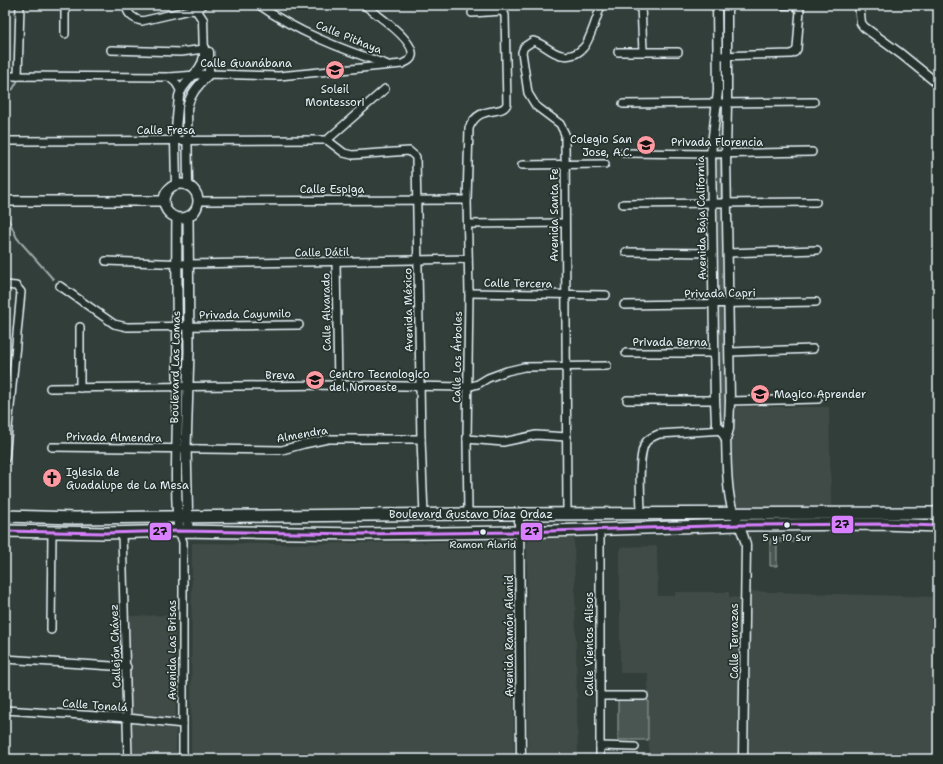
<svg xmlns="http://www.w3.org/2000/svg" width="943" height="764" font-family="'Shantell Sans',sans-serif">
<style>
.built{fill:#3f4b46}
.green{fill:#495651;stroke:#98a4a4}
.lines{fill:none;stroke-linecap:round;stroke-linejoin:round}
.stream{stroke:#9ea9ab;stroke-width:2}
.minor-casing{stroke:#e8f1f8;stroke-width:10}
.tertiary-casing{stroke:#e8f1f8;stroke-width:11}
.secondary-casing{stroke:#e8f1f8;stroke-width:12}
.primary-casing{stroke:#e8f1f8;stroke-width:14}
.minor{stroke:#26332d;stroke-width:7}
.tertiary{stroke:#26332d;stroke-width:8}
.secondary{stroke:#26332d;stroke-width:9}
.primary{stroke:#26332d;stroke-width:11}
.bus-1-casing{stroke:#26332d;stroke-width:6}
.bus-1{stroke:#d880ff;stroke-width:3}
.bus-dot{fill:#e8f1f8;stroke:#26332d;stroke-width:1.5}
.labels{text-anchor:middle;stroke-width:3.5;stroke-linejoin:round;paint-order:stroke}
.bus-label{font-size:10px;fill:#e8f1f8;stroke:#26332d}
.street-label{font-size:11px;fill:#e8f1f8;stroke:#26332d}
.poi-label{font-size:11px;fill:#e8f1f8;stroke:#26332d;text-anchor:start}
.line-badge{stroke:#26332d;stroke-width:1.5}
.pale-badge-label{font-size:11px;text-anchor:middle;font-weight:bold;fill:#111}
</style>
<rect width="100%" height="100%" fill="#323e39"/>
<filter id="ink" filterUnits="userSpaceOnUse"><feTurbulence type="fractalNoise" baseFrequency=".025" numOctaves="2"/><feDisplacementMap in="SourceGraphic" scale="8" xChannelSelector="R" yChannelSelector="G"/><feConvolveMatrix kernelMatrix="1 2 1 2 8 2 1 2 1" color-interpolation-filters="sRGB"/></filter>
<g filter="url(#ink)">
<g class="built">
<path d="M729,407H829L831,500L833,513H730Z"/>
<path d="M535,536H574L578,759H528L527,543Z"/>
<path d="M938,540V759H649L648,673H620V547L657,546L658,596H675V592H729V597L745,598V591L934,597L933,541Z"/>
<path d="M509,541L513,552L514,759H132L127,616L175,615L176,751L191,753L192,543L279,544Z"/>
</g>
<g class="green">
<path d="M719,107H724L722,150L713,151Z"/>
<rect x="715" y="159" width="6" height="40"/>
<path d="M716,207H724V299H717Z"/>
<path d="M716,308H724L726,419L725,426H721L718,418Z"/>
<path d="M770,539H794V542H777V566H770Z"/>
<rect x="618" y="700" width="30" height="40"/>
</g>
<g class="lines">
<g class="stream">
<path d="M5,92L13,89L18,80"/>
<path d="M5,212L17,238L53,279"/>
</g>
<defs>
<g id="minor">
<path d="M126,5C127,14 133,19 142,21L190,10L197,11L203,5"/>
<path d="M259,5C297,32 341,49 386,64"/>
<path d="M641,5L643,51"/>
<path d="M65,34V5"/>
<path d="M111,50L181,52L204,49"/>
<path d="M618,52H678"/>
<path d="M717,56L791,54L795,52L797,49L800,10L794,5H782"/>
<path d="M5,76L169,77L209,74L279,76L402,64C406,62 411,61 412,56C416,41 375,13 364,5"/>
<path d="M18,76L20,5"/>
<path d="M169,77L176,83L180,90"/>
<path d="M623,104L814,102"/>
<path d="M327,140L344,153L352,155L409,151L416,157L421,439L424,515"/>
<path d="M327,140L385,89"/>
<path d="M5,141L327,140"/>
<path d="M623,153L711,154L812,152"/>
<path d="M522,165L605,164"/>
<path d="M198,201L467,200"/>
<path d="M623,204L816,202"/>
<path d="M468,224L564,223"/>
<path d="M626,252L712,253"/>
<path d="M728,253L817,250"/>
<path d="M106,261L188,264L468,259"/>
<path d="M336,262L338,385"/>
<path d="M5,285L16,286L21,292L5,459"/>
<path d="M60,286L114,324L127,327L299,325"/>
<path d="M469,293L606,295"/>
<path d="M624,305L816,302"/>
<path d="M80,327V388"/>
<path d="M730,352L813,349"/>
<path d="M626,353H714"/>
<path d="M50,388L338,385L468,387L478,384L488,378L507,371L524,367L607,366"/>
<path d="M627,400H715"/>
<path d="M730,401L818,399"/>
<path d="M467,439L503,442L536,435L567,437"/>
<path d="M52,447L282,450L304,444L328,439H421"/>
<path d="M567,513L565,134L560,124L536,106L528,93L522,52L524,47L533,41C543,43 551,53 561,55C569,57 578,54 583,48C589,43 598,14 601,5"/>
<path d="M468,514L467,439L469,293L467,200L469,128C480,103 501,117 507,104L505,15L502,11L472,13"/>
<path d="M641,514C641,498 637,454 646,442C649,438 654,436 659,434L724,430"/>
<path d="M600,529V759"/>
<path d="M179,531L183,542V759"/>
<path d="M122,533L128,759"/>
<path d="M51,630L52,532"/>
<path d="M5,659L127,667"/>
<path d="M601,696H644"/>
<path d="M5,710L128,718L183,724"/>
<path d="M600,746L635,747"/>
</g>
<g id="tertiary">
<path d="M717,5L718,91L711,154L715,400L716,422L726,439"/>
<path d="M727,5V104L726,154L730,401L729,429L726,439C727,460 726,483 731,504C734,518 743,530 746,545L743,759"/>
<path d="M859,5L861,23L864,27L901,54L938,84"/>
<path d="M176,185L175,140L179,96C183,80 202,73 204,56L203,20L197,11"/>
<path d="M188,186L187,108C190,93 199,85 209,74V52"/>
<path d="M519,514L521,759"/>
</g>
<g id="secondary">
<circle cx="181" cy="201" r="17"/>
<path d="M5,201H164"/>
<path d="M188,217L189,351L186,448L188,531"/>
<path d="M177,218C176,274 178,329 178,385C178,434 174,483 179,531"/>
</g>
<g id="primary">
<path d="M5,516L75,518L468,514L938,513"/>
<path d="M5,531L105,533L179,531L362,534L519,532L740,525L882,524L938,526"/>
</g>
</defs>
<use href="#minor" class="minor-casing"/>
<use href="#tertiary" class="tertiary-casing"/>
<use href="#secondary" class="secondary-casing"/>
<use href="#primary" class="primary-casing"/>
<use href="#minor" class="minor"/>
<use href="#tertiary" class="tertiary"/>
<use href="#secondary" class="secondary"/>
<use href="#primary" class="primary"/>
<defs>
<path id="bus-1" d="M5,531L105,533L179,531L362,534L519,532L740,525L882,524L938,526"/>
</defs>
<use href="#bus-1" class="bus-1-casing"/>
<use href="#bus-1" class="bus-1"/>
</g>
</g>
<defs>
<symbol id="school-disc" viewBox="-11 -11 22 22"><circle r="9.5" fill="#ff9aa2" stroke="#26332d"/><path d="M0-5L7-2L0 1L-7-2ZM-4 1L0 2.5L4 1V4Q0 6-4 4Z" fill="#111"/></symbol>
<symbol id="university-disc" viewBox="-11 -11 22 22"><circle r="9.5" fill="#ff9aa2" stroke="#26332d"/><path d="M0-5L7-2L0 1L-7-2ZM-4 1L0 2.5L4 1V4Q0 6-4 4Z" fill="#111"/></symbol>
<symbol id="church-disc" viewBox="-11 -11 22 22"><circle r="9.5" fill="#ff9aa2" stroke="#26332d"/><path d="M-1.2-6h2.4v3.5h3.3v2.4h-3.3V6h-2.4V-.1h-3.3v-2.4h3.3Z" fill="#111"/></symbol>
</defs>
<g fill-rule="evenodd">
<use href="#school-disc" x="324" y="59" width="22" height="22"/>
<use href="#school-disc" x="635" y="134" width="22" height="22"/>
<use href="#university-disc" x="304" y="369" width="22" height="22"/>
<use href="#school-disc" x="749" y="383" width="22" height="22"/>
<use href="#church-disc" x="41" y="467" width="22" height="22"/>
</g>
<g class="bus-dot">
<circle cx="787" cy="525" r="3.5"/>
<circle cx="483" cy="532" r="3.5"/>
</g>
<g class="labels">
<g class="bus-label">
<text x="787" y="541">5 y 10 Sur</text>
<text x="483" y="548">Ramon Alarid</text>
</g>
<g class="street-label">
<text transform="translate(349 37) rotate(22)" y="4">Calle Pithaya</text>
<text x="246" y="67">Calle Guanábana</text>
<text x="166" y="134">Calle Fresa</text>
<text x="717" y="146">Privada Florencia</text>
<text x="332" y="193">Calle Espiga</text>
<text transform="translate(554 215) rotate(-90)" y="4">Avenida Santa Fe</text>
<text transform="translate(701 218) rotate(-91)" y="4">Avenida Baja California</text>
<text transform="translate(322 252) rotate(-1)" y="4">Calle Dátil</text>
<text transform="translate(518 283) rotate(1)" y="4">Calle Tercera</text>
<text transform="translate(720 293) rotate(-1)" y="4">Privada Capri</text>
<text transform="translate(408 310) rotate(-91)" y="4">Avenida México</text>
<text transform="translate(326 312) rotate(-91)" y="4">Calle Alvarado</text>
<text transform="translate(245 314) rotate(-1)" y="4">Privada Cayumilo</text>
<text x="670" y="346">Privada Berna</text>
<text transform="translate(457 357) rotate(-89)" y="4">Calle Los Árboles</text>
<text transform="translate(175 367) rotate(-89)" y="4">Boulevard Las Lomas</text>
<text x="280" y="379">Breva</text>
<text transform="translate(302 434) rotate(-10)" y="4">Almendra</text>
<text transform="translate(114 437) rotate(1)" y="4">Privada Almendra</text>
<text x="471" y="518">Boulevard Gustavo Díaz Ordaz</text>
<text transform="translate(509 636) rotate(-90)" y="4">Avenida Ramón Alanid</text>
<text transform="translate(734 641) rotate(-90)" y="4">Calle Terrazas</text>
<text transform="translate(589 644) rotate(-90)" y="4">Calle Vientos Alisos</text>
<text transform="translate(115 646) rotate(-92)" y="4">Callejón Chávez</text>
<text transform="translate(172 650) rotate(-90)" y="4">Avenida Las Brisas</text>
<text transform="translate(95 705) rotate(4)" y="4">Calle Tonalá</text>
</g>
<g class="poi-label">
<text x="335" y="93" text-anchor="middle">Soleil<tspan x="335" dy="13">Montessori</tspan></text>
<text x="632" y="143" text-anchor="end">Colegio San<tspan x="632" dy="13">Jose, A.C.</tspan></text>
<text x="329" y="378">Centro Tecnologico<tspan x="329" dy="13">del Noroeste</tspan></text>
<text x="774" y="398">Magico Aprender</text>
<text x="66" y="476">Iglesia de<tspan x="66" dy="13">Guadalupe de La Mesa</tspan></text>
</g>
</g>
<g class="line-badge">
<rect x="831" y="515" width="23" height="19" rx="4" fill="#d880ff"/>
<rect x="149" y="522" width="23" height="19" rx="4" fill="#d880ff"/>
<rect x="520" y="522" width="23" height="19" rx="4" fill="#d880ff"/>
</g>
<g class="pale-badge-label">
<text x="842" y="528">27</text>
<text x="160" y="535">27</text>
<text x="532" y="535">27</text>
</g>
<rect width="943" height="764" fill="none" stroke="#26332d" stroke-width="20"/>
<rect x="10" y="10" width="923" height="744" fill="none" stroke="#e8f1f8" stroke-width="1.5" filter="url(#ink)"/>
</svg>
